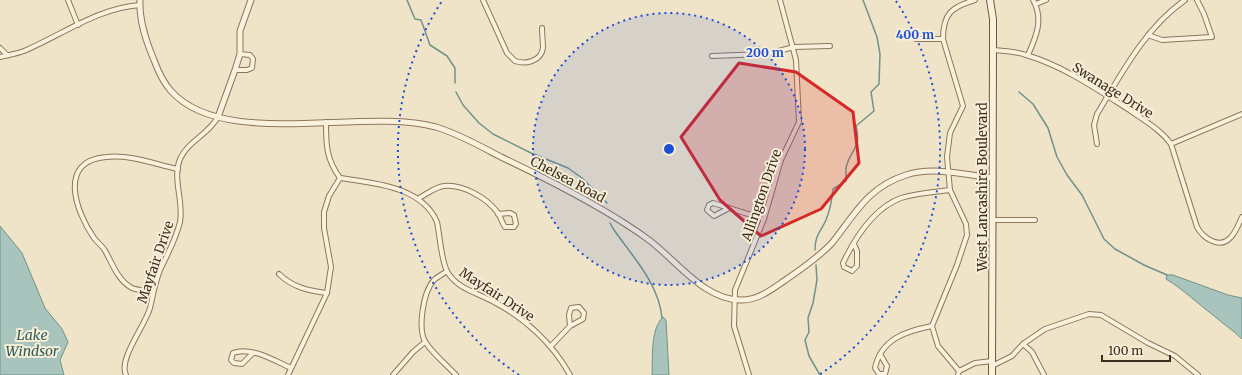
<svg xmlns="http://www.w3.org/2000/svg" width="1242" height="375" font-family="Merriweather,serif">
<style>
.water{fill:#a9c4bc;stroke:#6f938a}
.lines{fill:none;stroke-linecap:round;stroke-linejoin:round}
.stream{stroke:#6f938a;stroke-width:1.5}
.minor-casing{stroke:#8d765c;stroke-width:6}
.tertiary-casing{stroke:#8d765c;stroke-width:7}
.secondary-casing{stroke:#6f573f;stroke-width:8}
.minor{stroke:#faf1dc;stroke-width:4}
.tertiary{stroke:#faf1dc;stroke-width:5}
.secondary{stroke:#faf1dc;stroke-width:6}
.marked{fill:#d62828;fill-opacity:0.2;stroke:#d62828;stroke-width:3;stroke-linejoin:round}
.ring{fill:none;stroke:#1d4ed8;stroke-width:2;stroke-dasharray:2 4}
.labels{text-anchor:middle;stroke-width:4;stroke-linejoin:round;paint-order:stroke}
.street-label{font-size:13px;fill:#3d2e20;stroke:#f7eed8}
.water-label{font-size:14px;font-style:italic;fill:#2f5d5a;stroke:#f7eed8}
.centre{fill:#1d4ed8;stroke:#f7eed8;stroke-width:2}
.ring-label{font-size:12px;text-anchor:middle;font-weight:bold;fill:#1d4ed8;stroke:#f7eed8;stroke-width:4;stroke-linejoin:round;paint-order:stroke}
</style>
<rect width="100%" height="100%" fill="#f0e4c8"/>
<g class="water">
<path d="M0,226L22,253L45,308L62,329L68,342L60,360L64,375H0Z"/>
<path d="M1167,275H1173L1228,295L1242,298V339C1233,330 1223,324 1213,315C1197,303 1184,290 1166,279Z"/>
<path d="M663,317L666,320L669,375H652C653,357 650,330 663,317Z"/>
</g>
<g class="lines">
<g class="stream">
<path d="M407,0L415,19L421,20L430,45L447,56L455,68V83"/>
<path d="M456,92L463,105L479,123L493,134L531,153L568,168L582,178L607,203"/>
<path d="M1019,92L1033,104L1048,128L1057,157L1067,175L1082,195L1104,239L1115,249L1144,265L1167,275"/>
<path d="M610,223L614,230C633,257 659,284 662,318"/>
<path d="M815,250C815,235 820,233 826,220C830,210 832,200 833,189L846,181C846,177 846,172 846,168C850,149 862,149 856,126L874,111L871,92L879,84L880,54L877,37L863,0"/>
<path d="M816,265L817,280L813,303L808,318L809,332L805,340L809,356L820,375"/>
</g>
<defs>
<g id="minor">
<path d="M68,0L78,25"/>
<path d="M483,0L507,53L515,61C526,65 541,61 543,48C543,41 542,34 542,28"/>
<path d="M1036,4L1046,0"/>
<path d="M1148,35L1162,40L1212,37L1204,14L1197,0"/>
<path d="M916,39H943"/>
<path d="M0,48L7,55"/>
<path d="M993,50C1005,51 1015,51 1026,55C1064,66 1098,90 1131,111C1145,121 1161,130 1171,144"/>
<path d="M1028,55C1036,37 1044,19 1033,0"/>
<path d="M712,56L767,54L794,47L830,46"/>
<path d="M0,57C8,55 16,54 24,51C62,35 97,8 140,5"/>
<path d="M235,70H247L252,68L253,59L250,55L240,54"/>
<path d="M1242,114L1171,144L1197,227C1203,238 1220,250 1231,237C1236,232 1239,223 1242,217"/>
<path d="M326,122C326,144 326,159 340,178C373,183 422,186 437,222C440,236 441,262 448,273C458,289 478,293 494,302C525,318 553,344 570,375"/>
<path d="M1097,144L1094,125L1097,114C1122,73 1145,28 1185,0"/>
<path d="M419,198C427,194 435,187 444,186C463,184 487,198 498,213C501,218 502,223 505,227H514L516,224L514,215L510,213L498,214"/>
<path d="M713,203L729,208L714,216L707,210L709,205Z"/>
<path d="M729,208L764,219"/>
<path d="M993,220H1035"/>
<path d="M854,244L857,251V266L852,271L844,267L843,263C855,238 874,208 901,198C917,193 934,192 950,190"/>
<path d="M447,271C443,274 437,277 434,280C423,292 417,330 426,343C434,355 447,365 456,375"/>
<path d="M279,274C292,287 309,291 327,293"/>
<path d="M153,290C147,290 138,291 132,288C117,280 112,262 104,249C101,245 97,242 94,238C76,212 57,161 106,157C130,154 154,164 178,169"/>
<path d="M551,346L570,326L583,319L584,313L579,307L571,308L569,315L570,326"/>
<path d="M253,353L242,364L234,363L231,360L233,353C251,346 275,361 291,368"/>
<path d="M880,354L887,366L885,374H879L875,368C881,339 906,331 932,326"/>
<path d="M992,366L1012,356L1023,344"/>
<path d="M959,371L938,346L932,326L957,265L967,235L966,224L950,190L947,157L950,133L963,106L943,39C943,14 951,7 975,0"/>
<path d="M126,375C118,359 145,326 150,308C153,295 155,283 160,270C167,255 176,239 180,222C184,202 172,179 180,159C188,141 208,135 218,117"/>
<path d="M288,375L327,293L331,267L324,228V212L329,196L340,178"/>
<path d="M393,375L413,352L425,342"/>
<path d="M749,375L734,326L735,290L764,219L781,160L799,122L796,60L780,0"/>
<path d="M958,375L959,371L975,363L992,361"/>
<path d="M1044,375L1032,352L1023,344L1045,329L1089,314L1101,315L1148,343L1175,356L1198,375"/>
</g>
<g id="tertiary">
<path d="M140,0C139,21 146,41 154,60C158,71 163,82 171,91C224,150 362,107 436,127C459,134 480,146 501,157C543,177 585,198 624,223C632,228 641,234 649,240C677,261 705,301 742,300C758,300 771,290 784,281C800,270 818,258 832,243C855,214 868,187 906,175C934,166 966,175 993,178"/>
<path d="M218,117L235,70L240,54V31L251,0"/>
</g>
<path id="secondary" d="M990,0L993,19V50L992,375"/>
</defs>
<use href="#minor" class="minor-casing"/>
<use href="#tertiary" class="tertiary-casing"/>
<use href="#secondary" class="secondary-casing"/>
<use href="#minor" class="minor"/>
<use href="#tertiary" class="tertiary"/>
<use href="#secondary" class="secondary"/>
</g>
<path class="marked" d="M739,63L796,72L853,112L859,163L821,209L761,236L720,200L681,137Z"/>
<circle cx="669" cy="149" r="136" fill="#1d4ed8" fill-opacity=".12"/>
<g class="ring">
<circle cx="669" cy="149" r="136"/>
<path d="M519 375A271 271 0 0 1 442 1M896 1A271 271 0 0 1 819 375"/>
</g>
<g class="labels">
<g class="street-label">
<text transform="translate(1113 90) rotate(32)" y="5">Swanage Drive</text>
<text transform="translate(568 179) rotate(28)" y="5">Chelsea Road</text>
<text transform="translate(982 187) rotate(-90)" y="5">West Lancashire Boulevard</text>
<text transform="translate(761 195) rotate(-71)" y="5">Allington Drive</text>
<text transform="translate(155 262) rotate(-71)" y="5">Mayfair Drive</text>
<text transform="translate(497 294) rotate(33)" y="5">Mayfair Drive</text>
</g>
<g class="water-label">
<text x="32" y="340">Lake<tspan x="32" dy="16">Windsor</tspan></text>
</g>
</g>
<circle cx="669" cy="149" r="6" class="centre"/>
<g class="ring-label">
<text x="915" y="39">400 m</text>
<text x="765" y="57">200 m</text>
</g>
<path d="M1102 355v6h68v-6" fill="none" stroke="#3d2e20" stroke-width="2"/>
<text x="1108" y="355" font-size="12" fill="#3d2e20" stroke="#f7eed8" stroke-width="3" paint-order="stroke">100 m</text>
</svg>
